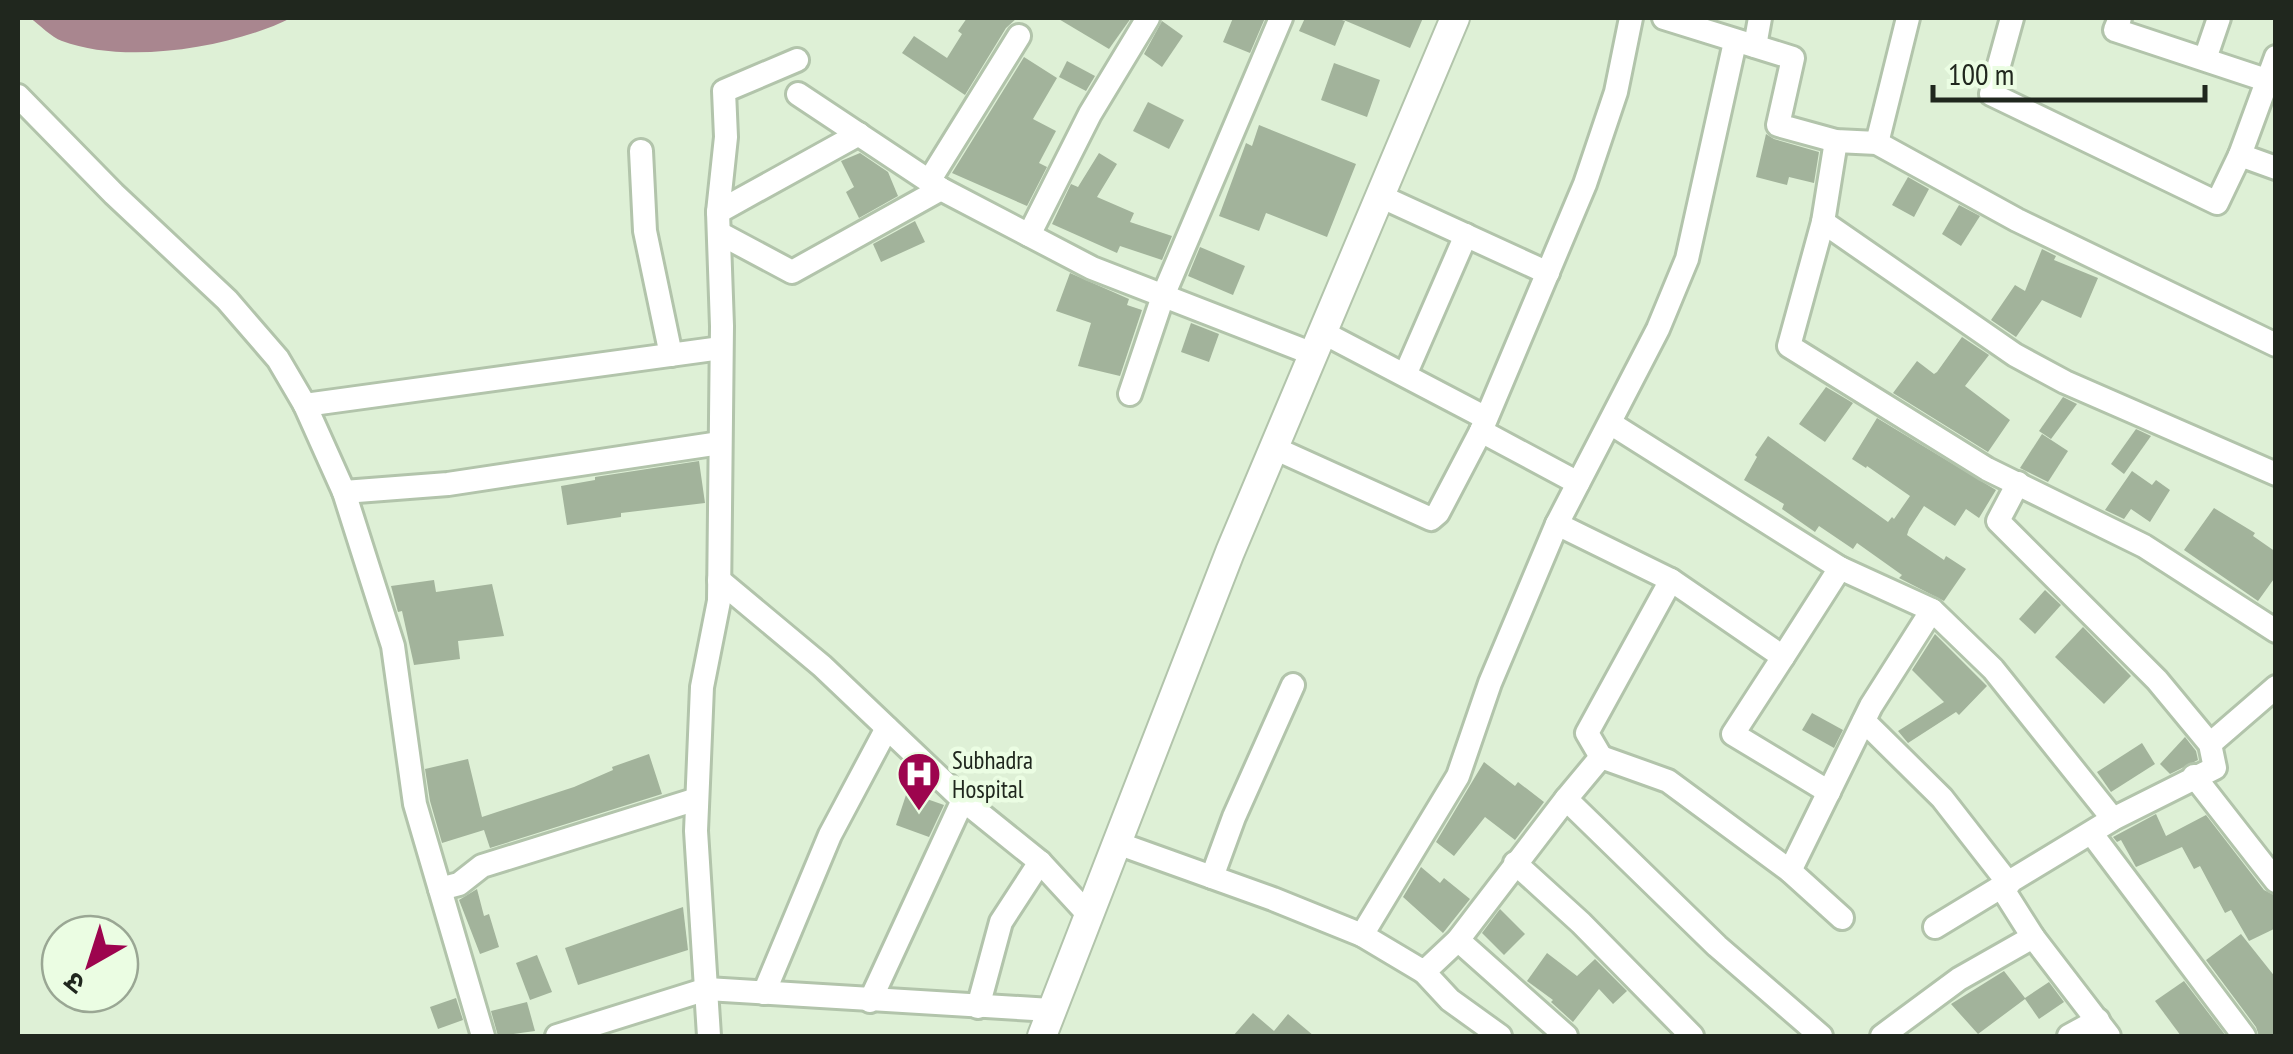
<svg xmlns="http://www.w3.org/2000/svg" width="2293" height="1054" font-family="'PT Sans Narrow','Noto Sans Devanagari',sans-serif">
<style>
.water{fill:#a9868f}
.building{fill:#a2b39b}
.lines{fill:none;stroke-linecap:round;stroke-linejoin:round}
.minor-casing{stroke:#b2c4ab;stroke-width:28}
.major-casing{stroke:#b2c4ab;stroke-width:32}
.minor{stroke:#fff;stroke-width:22}
.major{stroke:#fff;stroke-width:28}
.labels{text-anchor:middle;stroke-width:9;stroke-linejoin:round;paint-order:stroke}
.poi-label{font-size:25px;fill:#20271e;stroke:#ebfde3;text-anchor:start}
</style>
<rect width="100%" height="100%" fill="#def0d6"/>
<path class="water" d="M30,18H291C231,48 126,65 62,41C51,37 40,25 30,18Z"/>
<g class="building">
<path d="M967,18H1017L1006,28L965,95L902,53L914,36L947,58L962,34L958,31Z"/>
<path d="M1057,18H1131L1109,49Z"/>
<path d="M1233,18H1265L1250,53L1223,42Z"/>
<path d="M1305,18H1336L1345,21L1335,46L1299,31Z"/>
<path d="M1339,18H1423L1410,48Z"/>
<path d="M1162,21L1183,36L1162,67L1144,54Z"/>
<path d="M1024,57L1057,78L1033,119L1056,131L1039,163L1047,167L1027,206L952,173Z"/>
<path d="M1067,61L1095,76L1086,91L1059,77Z"/>
<path d="M1334,63L1380,80L1367,117L1321,100Z"/>
<path d="M1148,102L1184,120L1169,149L1133,131Z"/>
<path d="M1259,125L1356,164L1327,237L1266,213L1259,231L1219,216L1246,143L1252,146Z"/>
<path d="M1766,134L1774,139L1819,152L1814,183L1789,177L1787,185L1756,177Z"/>
<path d="M860,153L888,172L898,196L859,218L846,192L854,187L841,161Z"/>
<path d="M1099,153L1117,164L1097,197L1134,213L1130,222L1172,236L1162,260L1120,246L1117,253L1052,224L1071,184L1078,187Z"/>
<path d="M1908,177L1929,189L1914,217L1892,205Z"/>
<path d="M1959,205L1980,216L1961,246L1942,234Z"/>
<path d="M915,221L925,242L881,262L873,244Z"/>
<path d="M1200,247L1245,266L1233,295L1188,276Z"/>
<path d="M2042,249L2056,256L2054,260L2098,278L2081,318L2042,300L2016,337L1991,320L2015,285L2025,291Z"/>
<path d="M1070,273L1129,299L1127,305L1142,310L1120,376L1078,366L1091,323L1056,311Z"/>
<path d="M1191,323L1219,334L1209,362L1181,352Z"/>
<path d="M1962,337L1989,355L1965,386L2010,420L1988,452L1893,393L1917,361L1934,374L1937,372Z"/>
<path d="M1826,387L1853,403L1825,442L1799,424Z"/>
<path d="M2063,397L2077,404L2051,439L2039,431Z"/>
<path d="M1877,418L1996,490L1979,518L1966,509L1955,526L1924,506L1909,529L1907,535L1944,560L1946,556L1966,569L1944,601L1899,578L1902,575L1857,543L1853,549L1819,526L1815,532L1782,509L1784,504L1744,480L1757,457L1755,455L1768,436L1888,522L1892,517L1894,519L1910,496L1867,466L1866,468L1852,459Z"/>
<path d="M2136,429L2151,436L2124,474L2111,464Z"/>
<path d="M2042,434L2068,451L2048,482L2020,468Z"/>
<path d="M699,461L705,503L621,513V517L567,525L561,486L595,480V477Z"/>
<path d="M2132,471L2152,485L2156,480L2170,490L2150,522L2131,509L2124,519L2105,510Z"/>
<path d="M2214,508L2255,533L2253,536L2276,552V576L2258,601L2184,550Z"/>
<path d="M434,580L436,592L492,584L504,636L458,641L460,659L414,665L402,611L398,612L391,586Z"/>
<path d="M2045,590L2061,605L2035,634L2019,619Z"/>
<path d="M2083,627L2131,676L2104,704L2055,657Z"/>
<path d="M1935,634L1987,686L1959,715L1956,712L1908,743L1898,731L1944,702L1912,670Z"/>
<path d="M1812,713L1843,730L1834,748L1802,730Z"/>
<path d="M2185,737L2196,751L2198,760L2170,774L2160,764Z"/>
<path d="M2142,743L2155,764L2111,792L2097,772Z"/>
<path d="M649,754L662,794L490,848L484,830L442,843L430,801L425,769L468,759L482,817L574,787L613,770L612,767Z"/>
<path d="M1484,762L1515,786L1518,782L1544,802L1515,840L1485,817L1454,856L1436,842Z"/>
<path d="M907,792L944,805L929,837L896,825Z"/>
<path d="M2156,814L2166,836L2206,815L2264,890L2276,896V928L2249,941L2231,910L2225,913L2200,866L2194,869L2182,847L2136,867L2121,840L2117,842L2113,837Z"/>
<path d="M1421,867L1440,883L1444,878L1470,899L1443,933L1403,897Z"/>
<path d="M477,889L484,916L489,914L499,947L480,954L459,900Z"/>
<path d="M683,907L688,950L578,985L565,948Z"/>
<path d="M1500,909L1525,934L1504,955L1482,933Z"/>
<path d="M2241,934L2276,978V1036H2259L2256,1027L2206,960Z"/>
<path d="M1547,953L1577,976L1595,959L1627,991L1613,1004L1599,989L1573,1022L1551,1002L1553,1000L1527,981Z"/>
<path d="M537,955L552,992L530,1000L516,963Z"/>
<path d="M2004,971L2025,998L2049,982L2064,1002L2039,1019L2025,999L1978,1034L1951,1004Z"/>
<path d="M2184,981L2226,1036H2181L2155,1001Z"/>
<path d="M456,998L463,1020L438,1029L430,1007Z"/>
<path d="M527,1002L535,1031L498,1036L491,1011Z"/>
<path d="M1253,1013L1274,1031L1288,1014L1314,1036H1233Z"/>
</g>
<g class="lines">
<defs>
<g id="minor">
<path d="M1664,18L1793,58L1778,125L1836,141L1877,143L2017,220L2276,345"/>
<path d="M2012,18L1991,94L2217,203L2240,155L2276,168"/>
<path d="M2120,18L2115,30L2266,80"/>
<path d="M1755,46L1760,18"/>
<path d="M2205,59L2219,18"/>
<path d="M798,94L941,189L1092,268L1313,354"/>
<path d="M18,96L114,194L227,300L278,359L305,405L344,492L393,646L415,804L483,1036"/>
<path d="M1836,141L1823,222L1789,346L1987,469L2144,546L2276,631"/>
<path d="M1877,143L1908,18"/>
<path d="M641,151L645,231L671,355"/>
<path d="M2240,155L2276,57"/>
<path d="M929,181L1019,36"/>
<path d="M1380,196L1548,273"/>
<path d="M718,212L859,134"/>
<path d="M1823,222L2015,355L2065,382L2276,474"/>
<path d="M719,233L792,272L941,189"/>
<path d="M1029,235L1090,114L1148,18"/>
<path d="M1322,332L1486,418"/>
<path d="M1405,375L1466,235"/>
<path d="M1130,394L1163,296L1281,18"/>
<path d="M305,405L721,348"/>
<path d="M1610,423L1840,568L1932,610L1993,669L2113,819"/>
<path d="M1481,431L1578,483"/>
<path d="M1274,448L1431,519L1438,513L1481,431L1585,184L1616,92L1631,18"/>
<path d="M344,492L448,484L720,443"/>
<path d="M1557,524L1671,580L1587,733L1601,757"/>
<path d="M719,580L822,666L963,800L1040,862L1087,913"/>
<path d="M1671,580L1783,657L1840,568"/>
<path d="M1783,657L1733,734L1829,792"/>
<path d="M1864,721L1942,798L2009,884"/>
<path d="M2210,744L2276,687"/>
<path d="M2194,776L2276,881"/>
<path d="M1566,799L1601,757L1668,781L1790,871L1842,918"/>
<path d="M2092,834L2244,1036"/>
<path d="M1117,843L1273,899L1362,935L1424,972L1458,940L1566,799L1717,946L1821,1036"/>
<path d="M1515,863L1581,923L1692,1036"/>
<path d="M1790,871L1871,706L1932,610"/>
<path d="M1212,877L1234,817L1293,685"/>
<path d="M2002,888L2033,937L2109,1036"/>
<path d="M440,889L459,884L482,866L697,799"/>
<path d="M1935,927L2113,819L2215,768L2210,744L2157,680L1998,521L2018,483"/>
<path d="M1362,935L1458,776L1490,683L1557,524L1658,329L1687,259L1735,42"/>
<path d="M1458,940L1566,1036"/>
<path d="M1424,972L1450,1000L1500,1036"/>
<path d="M764,993L830,835L887,728"/>
<path d="M870,1001L963,800"/>
<path d="M978,1007L1001,922L1040,862"/>
<path d="M557,1036L707,989L1051,1010"/>
<path d="M709,1036L696,831L702,687L719,601L722,326L718,212L726,137L724,91L797,60"/>
<path d="M1882,1036L1959,979L2033,937"/>
<path d="M2069,1036L2098,1020"/>
</g>
<path id="major" d="M1042,1036L1230,552L1455,18"/>
</defs>
<use href="#minor" class="minor-casing"/>
<use href="#major" class="major-casing"/>
<use href="#minor" class="minor"/>
<use href="#major" class="major"/>
</g>
<defs>
<symbol id="hospital-pin" viewBox="-11 -11 22 30"><path d="M0 17L-7.5 6A9.5 9.5 0 1 1 7.5 6Z" fill="#9d044e" stroke="#ebfde3"/><path d="M-5-5h3v3.5h4V-5h3V5h-3V1.5h-4V5h-3Z" fill="#fff"/></symbol>
</defs>
<g fill-rule="evenodd">
<use href="#hospital-pin" x="894" y="749" width="50" height="68"/>
</g>
<g class="labels">
<g class="poi-label">
<text x="952" y="769">Subhadra<tspan x="952" dy="29">Hospital</tspan></text>
</g>
</g>
<rect width="2293" height="1054" fill="none" stroke="#20271e" stroke-width="40"/>
<g transform="translate(90 964) rotate(219)"><circle r="48" fill="#ebfde3" stroke="#9aa794" stroke-width="2.5"/>
<path d="M0-8L18 38L0 25L-18 38Z" fill="#9d044e"/>
<text y="-15" font-size="28" font-weight="bold" text-anchor="middle" fill="#20271e">उ</text>
</g>
<path d="M1933 85v15h272v-15" fill="none" stroke="#20271e" stroke-width="5"/>
<text x="1948" y="85" font-size="30" fill="#20271e" stroke="#ebfde3" stroke-width="8" paint-order="stroke">100 m</text>
</svg>
